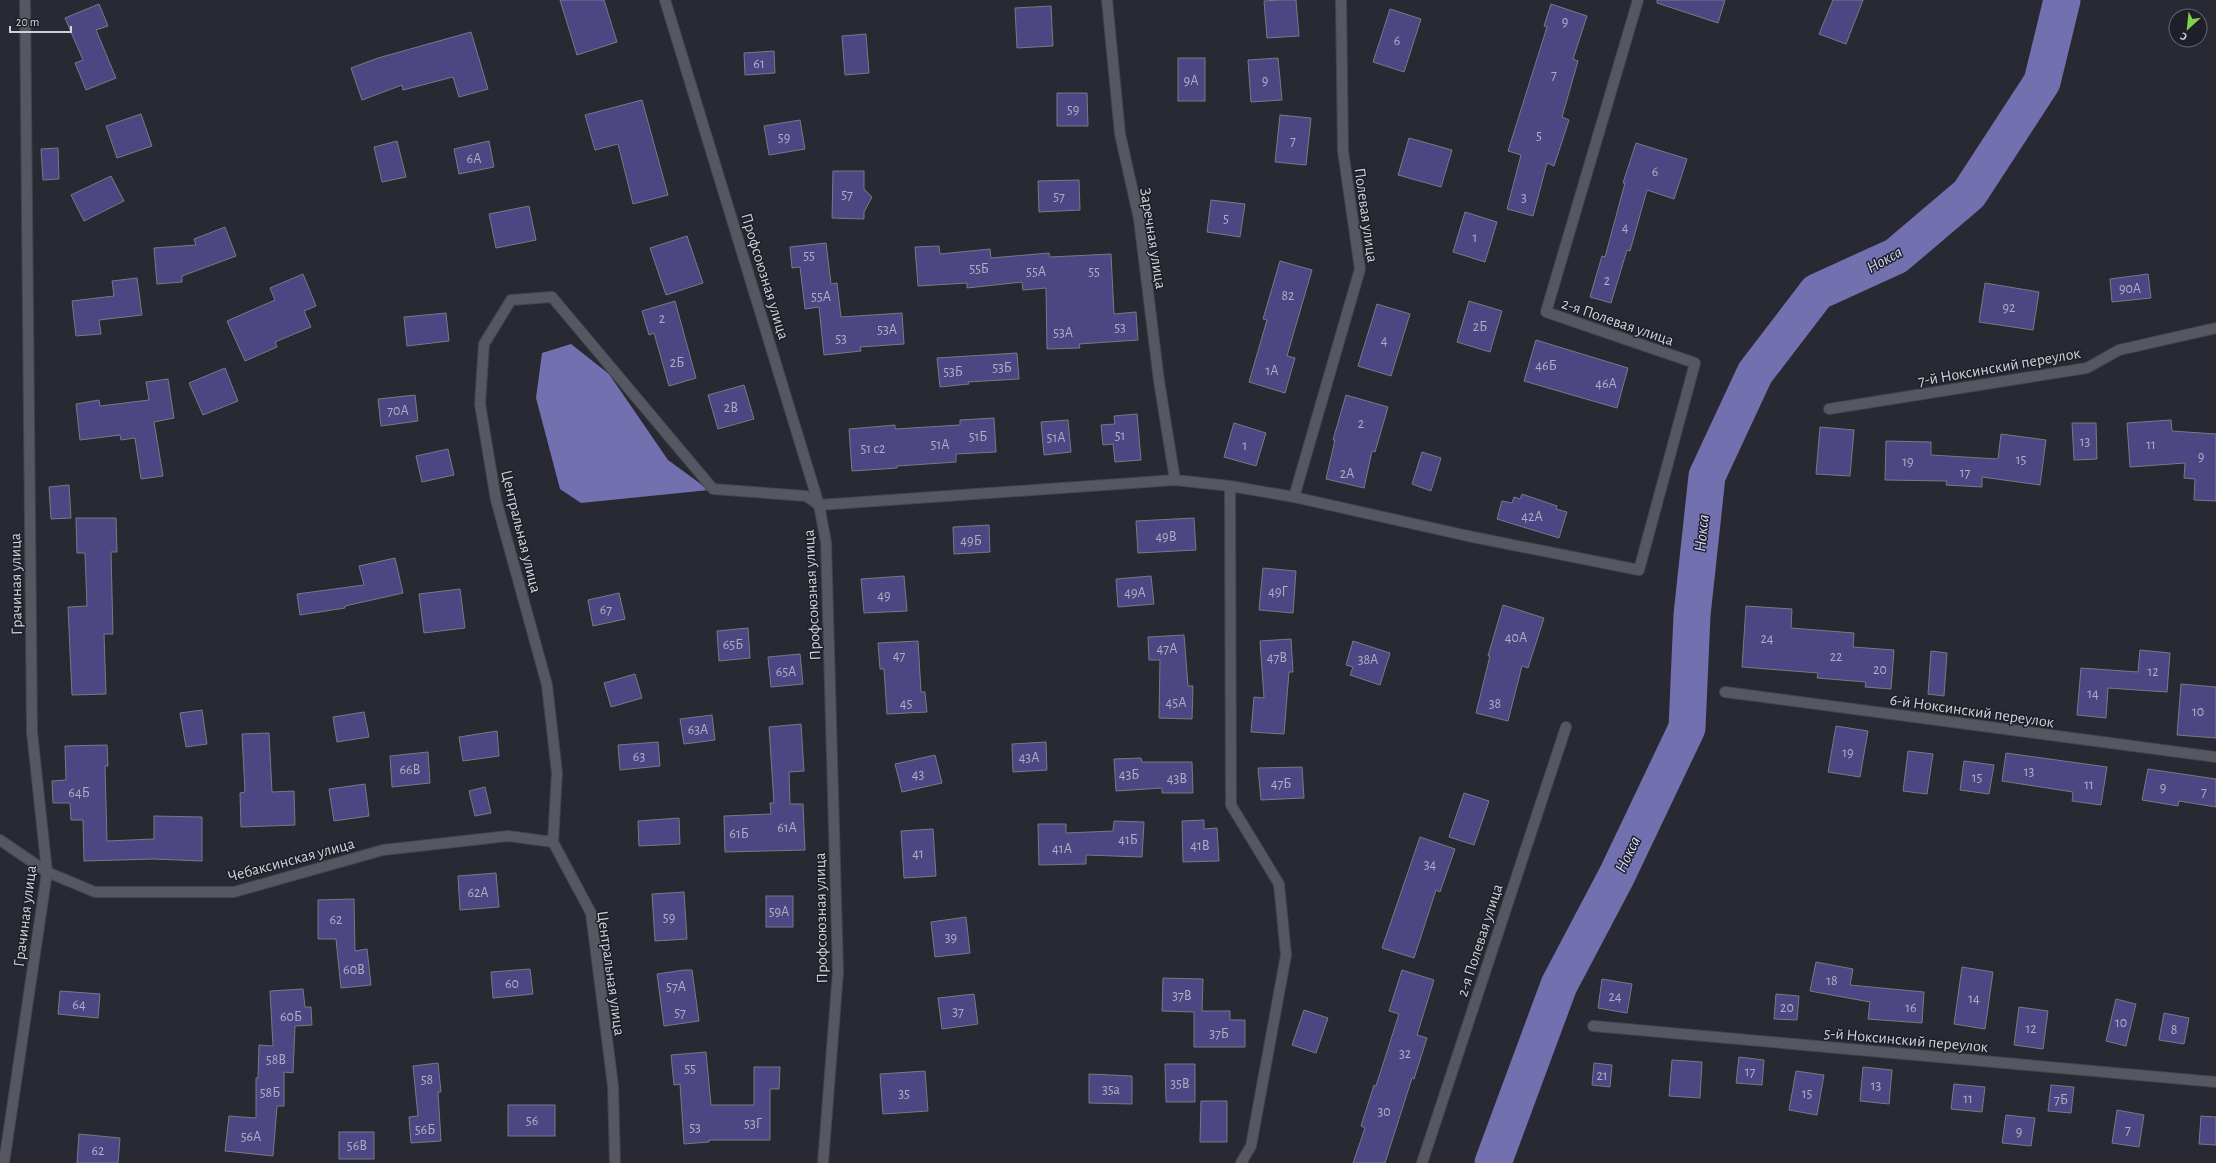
<svg xmlns="http://www.w3.org/2000/svg" width="2216" height="1163" font-family="'Alegreya Sans',sans-serif">
<style>
.water{fill:#7370af}
.lines{fill:none;stroke-linecap:round;stroke-linejoin:round}
.river{stroke:#7370af;stroke-width:37}
.building{fill:#4c4783;stroke:#787985}
.minor-casing{stroke:#44444c;stroke-width:12}
.minor{stroke:#575762;stroke-width:10}
.labels{text-anchor:middle;stroke-width:3;stroke-linejoin:round;paint-order:stroke}
.number-label{font-size:14px;fill:#b0aec3}
.street-label{font-size:16px;fill:#d1d1d8;stroke:#1f1f29}
.water-label{font-size:17px;font-style:italic;fill:#d8d8fd;stroke:#1f1f29}
</style>
<rect width="100%" height="100%" fill="#292933"/>
<path class="water" d="M571,344L609,374L668,460L709,490L581,503L560,489L536,398L542,353Z"/>
<g class="lines">
<path class="river" d="M1493,1163L1559,985L1617,875L1687,728L1692,615L1707,476L1755,373L1817,292L1896,256L1969,194L2042,82L2062,0"/>
</g>
<g class="building">
<path d="M560,0H604L617,42L577,55Z"/>
<path d="M1278,0H1296L1299,36L1267,38L1264,1Z"/>
<path d="M1657,0H1725L1718,23L1657,3Z"/>
<path d="M1833,0H1863L1846,44L1819,34Z"/>
<path d="M99,4L108,26L96,30L116,78L86,90L75,63L83,60L65,18Z"/>
<path d="M1551,4L1587,16L1573,59L1578,61L1562,117L1569,120L1554,166L1547,163L1533,216L1507,209L1521,155L1508,151L1547,27L1544,26Z"/>
<path d="M1051,6L1053,46L1017,48L1015,8Z"/>
<path d="M1390,9L1421,19L1404,72L1373,62Z"/>
<path d="M471,32L488,89L459,97L453,77L403,90L402,85L362,100L351,68L378,58Z"/>
<path d="M866,34L869,73L845,75L842,36Z"/>
<path d="M774,51L775,73L745,75L744,53Z"/>
<rect x="1178" y="58" width="27" height="43"/>
<path d="M1278,58L1282,100L1251,102L1248,60Z"/>
<path d="M1057,93H1087L1088,126H1057Z"/>
<path d="M642,100L668,195L633,204L618,144L595,150L585,115Z"/>
<path d="M141,114L152,146L117,158L106,126Z"/>
<path d="M1280,115L1311,118L1306,165L1275,162Z"/>
<path d="M800,120L805,149L769,155L764,126Z"/>
<path d="M1409,138L1452,150L1441,187L1398,175Z"/>
<path d="M397,141L406,177L382,182L374,147Z"/>
<path d="M489,141L494,167L459,174L454,149Z"/>
<path d="M1636,143L1687,159L1674,199L1647,190L1630,251L1627,250L1611,303L1590,297L1602,256L1605,257L1625,183H1623Z"/>
<path d="M58,148L59,179L43,180L41,149Z"/>
<path d="M833,171H864V189L872,197L864,212V219L832,218Z"/>
<path d="M111,176L124,201L84,221L71,195Z"/>
<path d="M1079,180L1080,210L1039,212L1038,181Z"/>
<path d="M1211,200L1245,204L1240,237L1207,232Z"/>
<path d="M529,206L536,240L496,248L489,214Z"/>
<path d="M1465,212L1497,222L1485,262L1453,252Z"/>
<path d="M225,227L236,256L182,276V282L157,284L154,248L196,245L194,239Z"/>
<path d="M687,236L703,283L666,295L650,248Z"/>
<path d="M826,243L831,284L837,283L841,317L902,313L904,344L860,347L861,351L824,355L819,307L805,309L800,267L792,268L790,247Z"/>
<path d="M939,246L940,254L990,249L991,258L1049,253L1050,257L1111,254L1114,314L1136,312L1138,340L1079,344L1080,348L1047,349L1046,288L1023,290L1022,282L967,288V283L918,286L915,247Z"/>
<path d="M1280,261L1312,270L1287,356L1295,358L1285,393L1249,382L1267,320L1263,319Z"/>
<path d="M303,274L316,306L304,311L311,327L275,342L277,347L245,361L227,321L275,300L270,288Z"/>
<path d="M2148,274L2151,298L2112,302L2110,279Z"/>
<path d="M137,278L142,315L99,320L101,334L76,336L72,301L114,296L112,281Z"/>
<path d="M1985,283L2039,292L2033,330L1979,322Z"/>
<path d="M675,301L696,378L669,386L654,333L649,335L642,311Z"/>
<path d="M1469,301L1502,311L1490,352L1457,342Z"/>
<path d="M1377,304L1410,314L1391,376L1358,366Z"/>
<path d="M446,313L449,341L407,346L404,317Z"/>
<path d="M1536,340L1628,368L1617,408L1524,381Z"/>
<path d="M1017,353L1019,379L968,382L969,384L940,387L937,358Z"/>
<path d="M225,368L238,401L203,415L189,383Z"/>
<path d="M168,379L174,418L154,422L163,476L141,479L135,438L121,440L120,435L80,440L76,404L99,400L100,406L149,400L146,382Z"/>
<path d="M744,385L754,419L718,429L708,395Z"/>
<path d="M415,395L418,421L381,426L378,399Z"/>
<path d="M1346,395L1388,407L1375,452L1372,451L1364,488L1326,479L1335,440H1333Z"/>
<path d="M1137,414L1141,460L1115,462L1113,444L1103,445L1101,425L1115,424L1114,416Z"/>
<path d="M994,418L996,452L956,454V462L897,466V468L852,471L849,429L895,425V429L960,425V420Z"/>
<path d="M1068,420L1071,452L1044,455L1041,422Z"/>
<path d="M2171,420L2172,431L2216,434V501L2194,500L2195,479L2184,478L2185,463L2130,467L2127,423Z"/>
<path d="M1234,423L1266,433L1256,466L1224,457Z"/>
<path d="M2072,423H2096L2097,459L2074,460Z"/>
<path d="M1820,427L1854,430L1850,476L1816,474Z"/>
<path d="M2001,434L2046,440L2040,485L1982,477V487L1946,485L1947,481L1885,480L1886,441L1931,442V455L1998,459Z"/>
<path d="M448,449L454,475L422,482L416,456Z"/>
<path d="M1422,452L1441,458L1431,491L1412,484Z"/>
<path d="M69,485L71,518L51,519L49,487Z"/>
<path d="M1522,494L1557,506L1556,509L1567,512L1559,538L1497,519L1502,501L1512,503L1514,497L1520,499Z"/>
<path d="M76,518H116L117,552H111L113,634H104L106,694L72,695L68,607L87,606L85,553H77Z"/>
<path d="M1194,518L1196,550L1138,553L1136,521Z"/>
<path d="M989,525L990,552L954,554L953,527Z"/>
<path d="M395,558L403,593L345,606V608L300,615L297,594L364,585L359,566Z"/>
<path d="M1263,568L1296,571L1293,613L1259,610Z"/>
<path d="M904,576L907,611L864,613L861,579Z"/>
<path d="M1151,576L1154,604L1118,607L1116,579Z"/>
<path d="M460,589L465,628L424,633L419,594Z"/>
<path d="M619,593L625,619L593,626L588,600Z"/>
<path d="M1503,605L1544,618L1528,668L1522,666L1508,721L1476,713L1490,656H1488Z"/>
<path d="M1746,606L1792,609L1791,628L1854,633L1853,647L1894,650L1891,689L1865,687L1866,682L1817,678L1818,673L1742,667Z"/>
<path d="M748,628L750,658L719,661L717,631Z"/>
<path d="M1184,635L1188,686H1193L1192,719L1159,718L1160,660H1149L1148,637Z"/>
<path d="M1291,639L1293,672H1289L1284,734L1251,732L1254,697L1264,698L1260,641Z"/>
<path d="M918,641L921,692H925L927,712L887,714L884,669H880L878,643Z"/>
<path d="M1353,641L1390,653L1380,685L1350,675L1353,667L1346,665Z"/>
<path d="M2140,650L2170,653L2167,692L2108,688L2106,718L2077,715L2081,668L2138,672Z"/>
<path d="M1931,651L1947,653L1944,696L1928,694Z"/>
<path d="M800,654L803,684L771,687L768,657Z"/>
<path d="M635,674L642,698L611,707L604,683Z"/>
<path d="M2181,684L2216,687V738L2177,735Z"/>
<path d="M202,710L207,744L186,747L180,713Z"/>
<path d="M364,712L369,737L337,742L333,717Z"/>
<path d="M712,715L715,740L684,744L680,719Z"/>
<path d="M801,724L804,771L789,772L790,804H803L805,850L725,852L724,816L771,814L770,803H774L769,727Z"/>
<path d="M1836,726L1868,731L1860,777L1828,772Z"/>
<path d="M497,731L499,756L463,761L459,737Z"/>
<path d="M269,733L272,792L294,791L295,825L241,827L240,793L245,792L242,734Z"/>
<path d="M658,742L660,766L620,770L618,745Z"/>
<path d="M1046,742L1047,770L1013,772L1012,744Z"/>
<path d="M107,745L108,766H105L107,841L154,839V816L202,817V861L153,859L84,861L83,820H71L70,803H53L52,781L66,780L65,746Z"/>
<path d="M1908,751L1933,754L1927,794L1903,791Z"/>
<path d="M428,752L430,783L392,787L390,756Z"/>
<path d="M2006,753L2107,767L2101,805L2072,801L2073,792L2002,781Z"/>
<path d="M935,755L942,783L902,792L895,764Z"/>
<path d="M1141,758L1142,762H1192L1193,793H1162V788L1116,791L1114,759Z"/>
<path d="M1964,761L1994,765L1989,794L1960,790Z"/>
<path d="M1302,767L1304,798L1261,800L1258,768Z"/>
<path d="M2148,769L2216,779V807L2179,801L2178,806L2142,800Z"/>
<path d="M365,784L369,816L334,821L329,789Z"/>
<path d="M485,787L491,813L475,816L469,791Z"/>
<path d="M1464,793L1489,801L1474,845L1449,837Z"/>
<path d="M679,818L680,844L639,846L638,821Z"/>
<path d="M1204,820V829L1217,828L1219,861L1183,862L1182,821Z"/>
<path d="M1114,821L1144,822L1142,857L1086,855V864L1039,865L1038,824H1066V833L1113,831Z"/>
<path d="M933,829L936,876L904,878L901,831Z"/>
<path d="M1420,837L1455,849L1440,892L1436,890L1414,958L1382,948Z"/>
<path d="M496,873L499,907L460,910L458,876Z"/>
<path d="M684,892L687,939L655,941L652,894Z"/>
<rect x="766" y="896" width="27" height="31"/>
<path d="M354,899L355,951L367,949L371,985L341,988L336,939H318V900Z"/>
<path d="M966,917L970,953L935,957L931,922Z"/>
<path d="M1816,962L1853,969L1850,985L1924,992L1922,1023L1868,1019L1870,1002L1810,991Z"/>
<path d="M1962,967L1993,972L1985,1029L1954,1024Z"/>
<path d="M530,969L533,994L493,998L491,972Z"/>
<path d="M684,970H692L699,1021L664,1026L657,974Z"/>
<path d="M1402,970L1434,980L1417,1035L1427,1038L1414,1079L1412,1078L1385,1163H1353L1365,1128L1361,1126L1374,1085L1376,1086L1399,1014L1389,1011Z"/>
<path d="M1163,978L1203,979L1202,1011H1230V1020H1245V1047H1194V1012L1162,1011Z"/>
<path d="M1602,979L1632,984L1627,1013L1598,1008Z"/>
<path d="M303,989L305,1007H311L312,1025L295,1026L293,1073L284,1072V1106H277L273,1156L225,1151L229,1116L256,1118V1078H258L259,1045L273,1046L270,991Z"/>
<path d="M60,991L100,994L98,1018L58,1014Z"/>
<path d="M974,994L978,1024L942,1029L938,998Z"/>
<path d="M1776,994L1799,996L1797,1020L1774,1019Z"/>
<path d="M2116,999L2136,1004L2126,1046L2106,1041Z"/>
<path d="M2019,1007L2048,1011L2043,1049L2014,1045Z"/>
<path d="M1304,1010L1328,1018L1316,1053L1292,1045Z"/>
<path d="M2164,1013L2189,1018L2184,1044L2159,1040Z"/>
<path d="M706,1052L711,1105H754V1067H780L779,1089H770V1140H709V1142L684,1144L680,1084L674,1085L671,1055Z"/>
<path d="M1739,1057L1764,1060L1762,1085L1736,1083Z"/>
<path d="M1672,1060L1702,1062L1700,1098L1669,1096Z"/>
<path d="M438,1063L441,1092H438L441,1141L411,1143L409,1117L418,1116L413,1066Z"/>
<path d="M1594,1063L1612,1065L1610,1087L1592,1085Z"/>
<path d="M1165,1064H1195V1102H1166Z"/>
<path d="M1863,1067L1892,1070L1889,1104L1860,1101Z"/>
<path d="M925,1071L928,1111L883,1114L880,1074Z"/>
<path d="M1796,1071L1824,1075L1817,1115L1789,1110Z"/>
<path d="M1089,1074L1132,1076V1104L1089,1103Z"/>
<path d="M1954,1084L1985,1087L1982,1112L1951,1109Z"/>
<path d="M2051,1085L2074,1087L2071,1113L2048,1111Z"/>
<path d="M1201,1101H1227V1142H1200Z"/>
<rect x="508" y="1105" width="47" height="31"/>
<path d="M2117,1110L2144,1115L2139,1147L2112,1143Z"/>
<path d="M2006,1115L2035,1118L2031,1146L2002,1143Z"/>
<path d="M2201,1116L2216,1117V1145L2199,1144Z"/>
<rect x="339" y="1132" width="35" height="27"/>
<path d="M79,1134L120,1138L118,1163H77Z"/>
</g>
<g class="lines">
<defs>
<g id="minor">
<path d="M665,0L819,505L826,542L838,972L823,1163"/>
<path d="M1107,0L1120,134L1139,219L1159,381L1175,480"/>
<path d="M1829,409L2087,368L2119,350L2216,328"/>
<path d="M1230,486L1231,805L1279,884L1286,955L1251,1146L1241,1163"/>
<path d="M1294,497L1360,269L1343,151L1341,0"/>
<path d="M1725,692L2216,757"/>
<path d="M0,840L47,872L95,892H234L383,850L508,836L553,842"/>
<path d="M1593,1026L2216,1082"/>
<path d="M4,1163L47,872L32,732L25,0"/>
<path d="M615,1163L613,1086L591,913L553,842L557,773L547,685L496,500L480,404L484,344L511,300L552,297L713,489L806,496L819,505L1175,480L1230,486L1294,497L1468,536L1639,570L1695,363L1546,312L1638,0"/>
<path d="M1422,1163L1566,727"/>
</g>
</defs>
<use href="#minor" class="minor-casing"/>
<use href="#minor" class="minor"/>
</g>
<g class="labels">
<g class="number-label">
<text x="1565" y="26">9</text>
<text x="1397" y="45">6</text>
<text x="759" y="68">61</text>
<text x="1554" y="79">7</text>
<text x="1191" y="85">9А</text>
<text x="1265" y="85">9</text>
<text x="1073" y="114">59</text>
<text x="1539" y="140">5</text>
<text x="784" y="142">59</text>
<text x="1293" y="145">7</text>
<text x="474" y="163">6А</text>
<text x="1655" y="176">6</text>
<text x="847" y="199">57</text>
<text x="1059" y="201">57</text>
<text x="1524" y="202">3</text>
<text x="1226" y="223">5</text>
<text x="1625" y="232">4</text>
<text x="1475" y="242">1</text>
<text x="809" y="260">55</text>
<text x="979" y="273">55Б</text>
<text x="1036" y="276">55А</text>
<text x="1094" y="276">55</text>
<text x="1607" y="285">2</text>
<text x="2130" y="293">90А</text>
<text x="1288" y="300">82</text>
<text x="821" y="301">55А</text>
<text x="2009" y="312">92</text>
<text x="662" y="323">2</text>
<text x="1480" y="331">2Б</text>
<text x="1120" y="332">53</text>
<text x="887" y="334">53А</text>
<text x="1063" y="337">53А</text>
<text x="841" y="343">53</text>
<text x="1384" y="345">4</text>
<text x="677" y="367">2Б</text>
<text x="1546" y="370">46Б</text>
<text x="1002" y="372">53Б</text>
<text x="1272" y="375">1А</text>
<text x="953" y="376">53Б</text>
<text x="1606" y="388">46А</text>
<text x="731" y="412">2В</text>
<text x="398" y="415">70А</text>
<text x="1361" y="428">2</text>
<text x="1120" y="440">51</text>
<text x="978" y="441">51Б</text>
<text x="1056" y="442">51А</text>
<text x="2085" y="446">13</text>
<text x="940" y="449">51А</text>
<text x="2151" y="449">11</text>
<text x="1245" y="450">1</text>
<text x="873" y="453">51 с2</text>
<text x="2201" y="461">9</text>
<text x="2021" y="464">15</text>
<text x="1908" y="466">19</text>
<text x="1965" y="477">17</text>
<text x="1347" y="478">2А</text>
<text x="1532" y="521">42А</text>
<text x="1166" y="541">49В</text>
<text x="971" y="545">49Б</text>
<text x="1278" y="596">49Г</text>
<text x="1135" y="597">49А</text>
<text x="884" y="600">49</text>
<text x="606" y="614">67</text>
<text x="1516" y="642">40А</text>
<text x="1767" y="643">24</text>
<text x="733" y="649">65Б</text>
<text x="1167" y="653">47А</text>
<text x="899" y="660">47</text>
<text x="1836" y="661">22</text>
<text x="1277" y="662">47В</text>
<text x="1368" y="664">38А</text>
<text x="1880" y="674">20</text>
<text x="786" y="676">65А</text>
<text x="2153" y="676">12</text>
<text x="2093" y="698">14</text>
<text x="1176" y="707">45А</text>
<text x="906" y="708">45</text>
<text x="1495" y="708">38</text>
<text x="2198" y="716">10</text>
<text x="698" y="734">63А</text>
<text x="1848" y="757">19</text>
<text x="639" y="761">63</text>
<text x="1029" y="762">43А</text>
<text x="410" y="774">66В</text>
<text x="2029" y="776">13</text>
<text x="918" y="779">43</text>
<text x="1129" y="779">43Б</text>
<text x="1977" y="782">15</text>
<text x="1177" y="783">43В</text>
<text x="1281" y="788">47Б</text>
<text x="2089" y="789">11</text>
<text x="2163" y="792">9</text>
<text x="2204" y="796">7</text>
<text x="79" y="797">64Б</text>
<text x="787" y="832">61А</text>
<text x="739" y="838">61Б</text>
<text x="1128" y="844">41Б</text>
<text x="1200" y="850">41В</text>
<text x="1062" y="853">41А</text>
<text x="918" y="858">41</text>
<text x="1430" y="869">34</text>
<text x="478" y="897">62А</text>
<text x="779" y="916">59А</text>
<text x="669" y="922">59</text>
<text x="336" y="924">62</text>
<text x="951" y="942">39</text>
<text x="354" y="974">60В</text>
<text x="1832" y="985">18</text>
<text x="512" y="988">60</text>
<text x="676" y="991">57А</text>
<text x="1182" y="1000">37В</text>
<text x="1615" y="1001">24</text>
<text x="1974" y="1003">14</text>
<text x="79" y="1009">64</text>
<text x="1787" y="1012">20</text>
<text x="1911" y="1012">16</text>
<text x="958" y="1016">37</text>
<text x="680" y="1017">57</text>
<text x="291" y="1021">60Б</text>
<text x="2121" y="1027">10</text>
<text x="2031" y="1033">12</text>
<text x="2174" y="1034">8</text>
<text x="1219" y="1038">37Б</text>
<text x="1405" y="1058">32</text>
<text x="276" y="1064">58В</text>
<text x="690" y="1073">55</text>
<text x="1750" y="1076">17</text>
<text x="1602" y="1080">21</text>
<text x="427" y="1084">58</text>
<text x="1180" y="1088">35В</text>
<text x="1876" y="1090">13</text>
<text x="1111" y="1094">35а</text>
<text x="270" y="1097">58Б</text>
<text x="904" y="1098">35</text>
<text x="1807" y="1098">15</text>
<text x="1968" y="1103">11</text>
<text x="2061" y="1104">7Б</text>
<text x="1384" y="1116">30</text>
<text x="532" y="1125">56</text>
<text x="753" y="1128">53Г</text>
<text x="695" y="1132">53</text>
<text x="425" y="1134">56Б</text>
<text x="2128" y="1134">7</text>
<text x="2019" y="1136">9</text>
<text x="251" y="1141">56А</text>
<text x="357" y="1150">56В</text>
<text x="98" y="1155">62</text>
</g>
<g class="street-label">
<text transform="translate(1367 215) rotate(82)" y="6">Полевая улица</text>
<text transform="translate(1154 238) rotate(81)" y="6">Заречная улица</text>
<text transform="translate(766 276) rotate(73)" y="6">Профсоюзная улица</text>
<text transform="translate(1618 321) rotate(19)" y="6">2-я Полевая улица</text>
<text transform="translate(1999 366) rotate(-10)" y="6">7-й Ноксинский переулок</text>
<text transform="translate(522 531) rotate(76)" y="6">Центральная улица</text>
<text transform="translate(15 584) rotate(-91)" y="6">Грачиная улица</text>
<text transform="translate(811 595) rotate(-93)" y="6">Профсоюзная улица</text>
<text transform="translate(1972 710) rotate(8)" y="6">6-й Ноксинский переулок</text>
<text transform="translate(291 859) rotate(-15)" y="6">Чебаксинская улица</text>
<text transform="translate(24 916) rotate(-83)" y="6">Грачиная улица</text>
<text transform="translate(820 918) rotate(-91)" y="6">Профсоюзная улица</text>
<text transform="translate(1479 940) rotate(-72)" y="6">2-я Полевая улица</text>
<text transform="translate(612 973) rotate(82)" y="6">Центральная улица</text>
<text transform="translate(1906 1039) rotate(5)" y="6">5-й Ноксинский переулок</text>
</g>
<g class="water-label">
<text transform="translate(1884 259) rotate(-29)" y="6">Нокса</text>
<text transform="translate(1701 533) rotate(-84)" y="6">Нокса</text>
<text transform="translate(1627 854) rotate(-64)" y="6">Нокса</text>
</g>
</g>
<g transform="translate(2188 28) rotate(207)"><circle r="19" fill="#1f1f29" stroke="#66666f"/>
<path d="M0-3L7 15L0 10L-7 15Z" fill="#81d050"/>
<text y="-6" font-size="11" font-weight="bold" text-anchor="middle" fill="#d1d1d8">С</text>
</g>
<path d="M10 26v6h61v-6" fill="none" stroke="#d1d1d8" stroke-width="2"/>
<text x="16" y="26" font-size="12" fill="#d1d1d8" stroke="#1f1f29" stroke-width="3" paint-order="stroke">20 m</text>
</svg>
